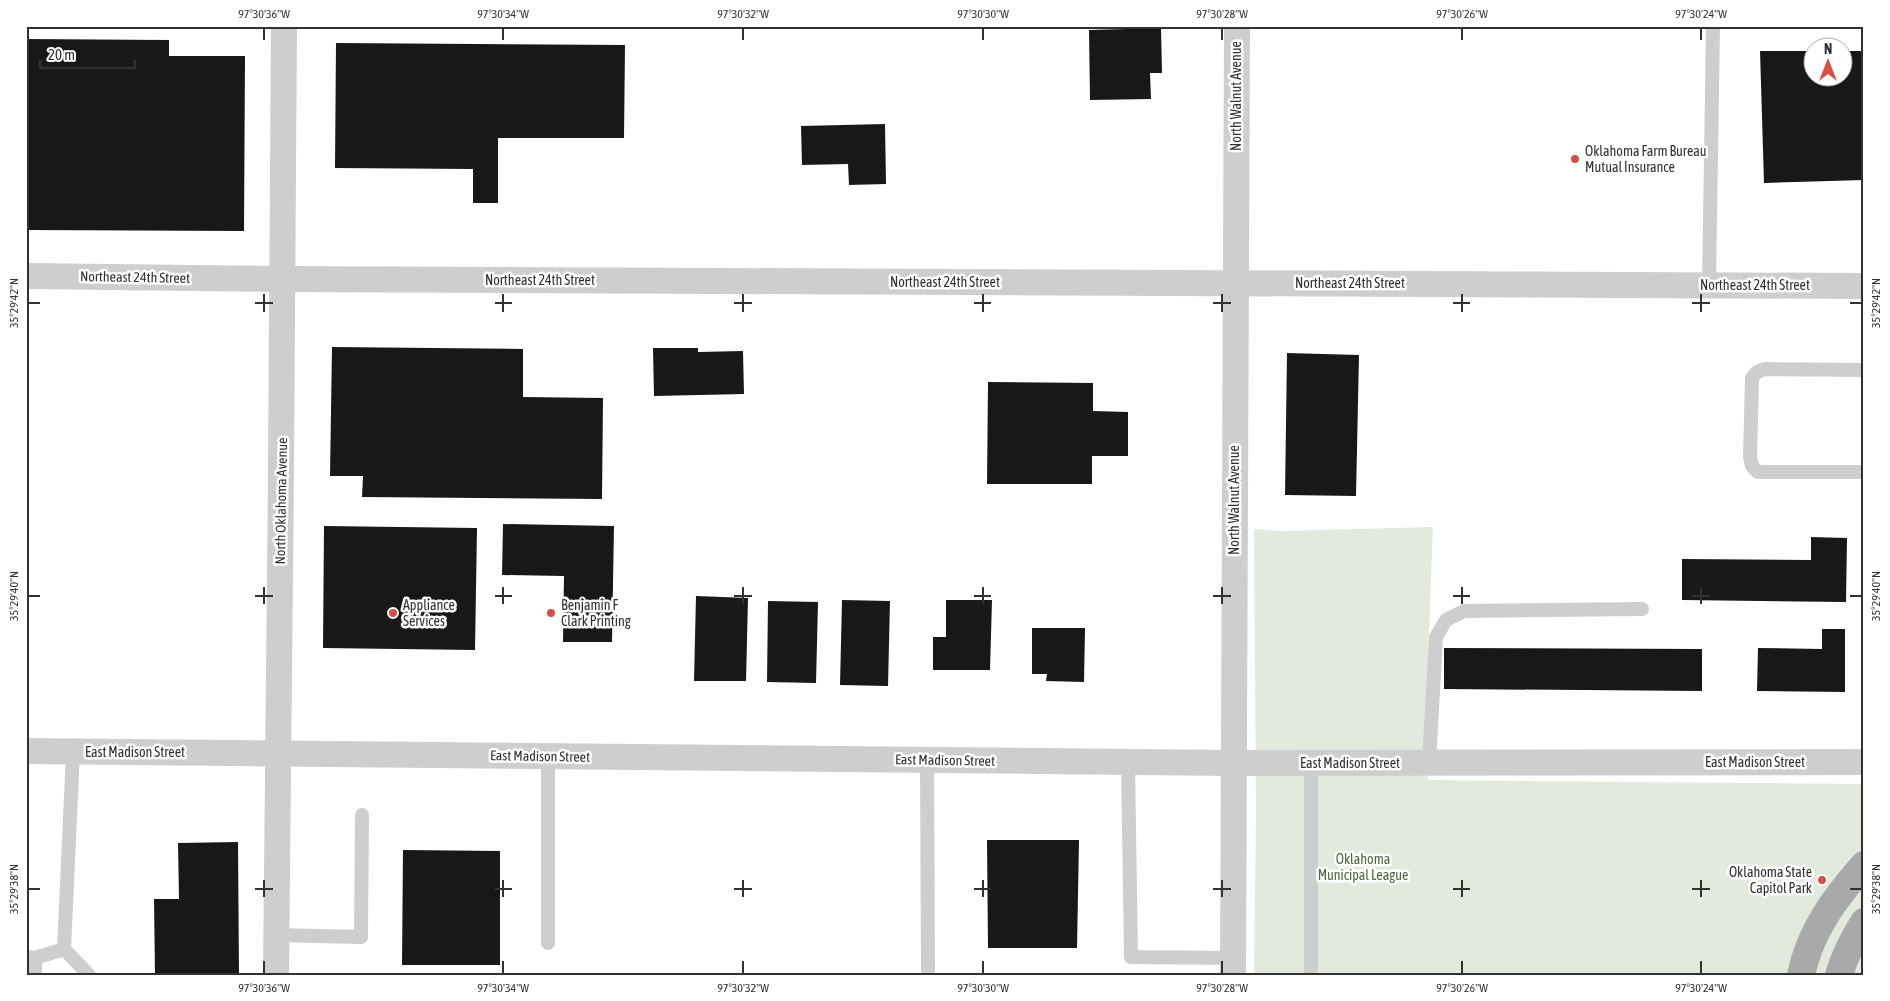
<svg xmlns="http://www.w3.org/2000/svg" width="1890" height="1001" font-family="'Asap Condensed',sans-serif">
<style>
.green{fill:#e2eade}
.building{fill:#181818}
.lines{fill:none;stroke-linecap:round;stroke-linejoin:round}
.lane{stroke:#cecece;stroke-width:14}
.street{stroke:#cecece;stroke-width:26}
.primary{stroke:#a9a9a9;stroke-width:28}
.ticks{fill:none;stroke:#313131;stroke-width:2}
.poi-dot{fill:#d84e43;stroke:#fff;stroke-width:2}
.labels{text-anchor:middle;stroke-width:5;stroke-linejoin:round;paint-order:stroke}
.street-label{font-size:14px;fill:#313131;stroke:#fff}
.poi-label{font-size:14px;fill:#313131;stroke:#fff;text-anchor:start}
.park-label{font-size:14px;fill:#4f6a41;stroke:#fff}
.neatline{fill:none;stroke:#313131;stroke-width:2}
.ticks-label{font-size:12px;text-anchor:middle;fill:#313131}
</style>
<rect width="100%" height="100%" fill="#fff"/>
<path class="green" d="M1433,527L1425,733L1428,780L1864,784V975H1254L1256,813L1254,529L1282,531Z"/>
<g class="building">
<path d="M1161,28L1162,73H1150L1151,99L1090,100L1089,30Z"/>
<path d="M26,39L169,40V56H245L244,231L26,230Z"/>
<path d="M336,43L625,45L624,138H498V203H473V169L335,168Z"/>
<path d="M1760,51H1812V78H1842V51H1864V180L1764,183Z"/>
<path d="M885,124L886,184L849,185L848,164L802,165L801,126Z"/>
<path d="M332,347L523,349V397L603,398L602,499L362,497L363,476H330Z"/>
<path d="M653,348H698V352L743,351L744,394L654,396Z"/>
<path d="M1287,353L1359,355L1356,496L1285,495Z"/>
<path d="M988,382L1093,383V411L1128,412V456H1092V484H987Z"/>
<path d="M503,524L614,526L612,642H563L564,576L502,575Z"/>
<path d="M324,526L477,528L475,650L323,648Z"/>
<path d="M1811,537L1847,538L1846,602L1682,600V559L1811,560Z"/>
<path d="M696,596L748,598L746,681H694Z"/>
<path d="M842,600L890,601L888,686L840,685Z"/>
<path d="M946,600H992L990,670H933V637H946Z"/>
<path d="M768,601L818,602L816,683L767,682Z"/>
<path d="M1032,628H1085L1084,682L1046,681L1047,674H1032Z"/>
<path d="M1822,629H1845V692L1757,691L1758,648L1822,649Z"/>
<path d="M1444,648L1702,649V691L1444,689Z"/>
<path d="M987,840H1079L1077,948H988Z"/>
<path d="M238,842L239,975H155L154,899H179L178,843Z"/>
<path d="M403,850L500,851V965H402Z"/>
</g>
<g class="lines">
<g class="lane">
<path d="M1709,285L1713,26"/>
<path d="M1864,370L1765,369L1757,372L1752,378L1750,457L1752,466L1758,472H1864"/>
<path d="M927,760L928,975"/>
<path d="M1128,762L1131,957L1233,958"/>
<path d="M1429,763L1436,637L1446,620L1464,611L1642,609"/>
<path d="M276,935L361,937L362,815"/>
<path d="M548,943V756"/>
<path d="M64,949L89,975"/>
<path d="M26,957L35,958L64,949L73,752"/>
<path d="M35,975V958"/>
<path d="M1311,975V763"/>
</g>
<g class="street">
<path d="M26,276L284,279L1864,286"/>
<path d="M26,751L1234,763L1864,762"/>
<path d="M276,975C278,659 284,342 284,26"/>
<path d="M1233,975L1237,26"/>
</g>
<g class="primary">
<path d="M1801,975C1810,931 1835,898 1864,865"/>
<path d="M1839,975C1845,955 1853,939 1864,922"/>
</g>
</g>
<path class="ticks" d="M264,28V40M503,28V40M743,28V40M983,28V40M1222,28V40M1462,28V40M1701,28V40M264,294V312M503,294V312M743,294V312M983,294V312M1222,294V312M1462,294V312M1701,294V312M28,303H40M255,303H273M495,303H512M734,303H752M974,303H991M1213,303H1231M1453,303H1470M1692,303H1710M1850,303H1862M264,587V604M503,587V604M743,587V604M983,587V604M1222,587V604M1462,587V604M1701,587V604M28,596H40M255,596H273M495,596H512M734,596H752M974,596H991M1213,596H1231M1453,596H1470M1692,596H1710M1850,596H1862M264,880V897M503,880V897M743,880V897M983,880V897M1222,880V897M1462,880V897M1701,880V897M28,889H40M255,889H273M495,889H512M734,889H752M974,889H991M1213,889H1231M1453,889H1470M1692,889H1710M1850,889H1862M264,961V974M503,961V974M743,961V974M983,961V974M1222,961V974M1462,961V974M1701,961V974"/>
<g class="poi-dot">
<circle cx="1575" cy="159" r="5"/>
<circle cx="393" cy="613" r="5"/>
<circle cx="551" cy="613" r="5"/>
<circle cx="1822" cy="880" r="5"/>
</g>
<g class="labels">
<g class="street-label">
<text transform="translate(1236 96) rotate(-90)" y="5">North Walnut Avenue</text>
<text transform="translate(135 277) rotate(1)" y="5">Northeast 24th Street</text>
<text x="540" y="285">Northeast 24th Street</text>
<text x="945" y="287">Northeast 24th Street</text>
<text x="1350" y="288">Northeast 24th Street</text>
<text x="1755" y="290">Northeast 24th Street</text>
<text transform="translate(1234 500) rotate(-90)" y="5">North Walnut Avenue</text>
<text transform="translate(281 501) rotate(-89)" y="5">North Oklahoma Avenue</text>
<text x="135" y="757">East Madison Street</text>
<text transform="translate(540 756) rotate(1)" y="5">East Madison Street</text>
<text transform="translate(945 760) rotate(1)" y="5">East Madison Street</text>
<text x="1755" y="767">East Madison Street</text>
<text x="1350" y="768">East Madison Street</text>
</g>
<g class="poi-label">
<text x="1585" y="156">Oklahoma Farm Bureau<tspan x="1585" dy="16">Mutual Insurance</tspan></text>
<text x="403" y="610">Appliance<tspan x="403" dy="16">Services</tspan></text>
<text x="561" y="610">Benjamin F<tspan x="561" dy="16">Clark Printing</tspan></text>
<text x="1812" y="877" text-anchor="end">Oklahoma State<tspan x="1812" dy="16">Capitol Park</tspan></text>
</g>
<g class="park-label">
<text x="1363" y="864">Oklahoma<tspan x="1363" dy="16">Municipal League</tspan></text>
</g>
</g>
<rect width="1890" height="1001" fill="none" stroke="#ffffff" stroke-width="55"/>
<g transform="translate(1828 62)"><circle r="24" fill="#ffffff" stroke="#adadad"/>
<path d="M0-4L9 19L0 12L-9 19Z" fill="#d84e43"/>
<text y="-8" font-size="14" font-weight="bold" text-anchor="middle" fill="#313131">N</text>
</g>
<path d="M40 60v8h95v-8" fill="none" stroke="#313131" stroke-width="2.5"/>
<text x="48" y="60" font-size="15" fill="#313131" stroke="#ffffff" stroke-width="4" paint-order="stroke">20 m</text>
<rect x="28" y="28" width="1834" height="946" class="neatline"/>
<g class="ticks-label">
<text x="264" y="18">97°30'36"W</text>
<text x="503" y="18">97°30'34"W</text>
<text x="743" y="18">97°30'32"W</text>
<text x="983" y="18">97°30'30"W</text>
<text x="1222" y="18">97°30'28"W</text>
<text x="1462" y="18">97°30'26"W</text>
<text x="1701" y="18">97°30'24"W</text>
<text transform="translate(14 303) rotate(-90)" y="4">35°29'42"N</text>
<text transform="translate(1876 303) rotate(-90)" y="4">35°29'42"N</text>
<text transform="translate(14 596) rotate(-90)" y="4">35°29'40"N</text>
<text transform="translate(1876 596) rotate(-90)" y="4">35°29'40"N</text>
<text transform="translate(14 889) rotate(-90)" y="4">35°29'38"N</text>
<text transform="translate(1876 889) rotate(-90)" y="4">35°29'38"N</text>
<text x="264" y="992">97°30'36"W</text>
<text x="503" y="992">97°30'34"W</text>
<text x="743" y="992">97°30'32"W</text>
<text x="983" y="992">97°30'30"W</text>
<text x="1222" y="992">97°30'28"W</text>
<text x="1462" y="992">97°30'26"W</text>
<text x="1701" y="992">97°30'24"W</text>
</g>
</svg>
